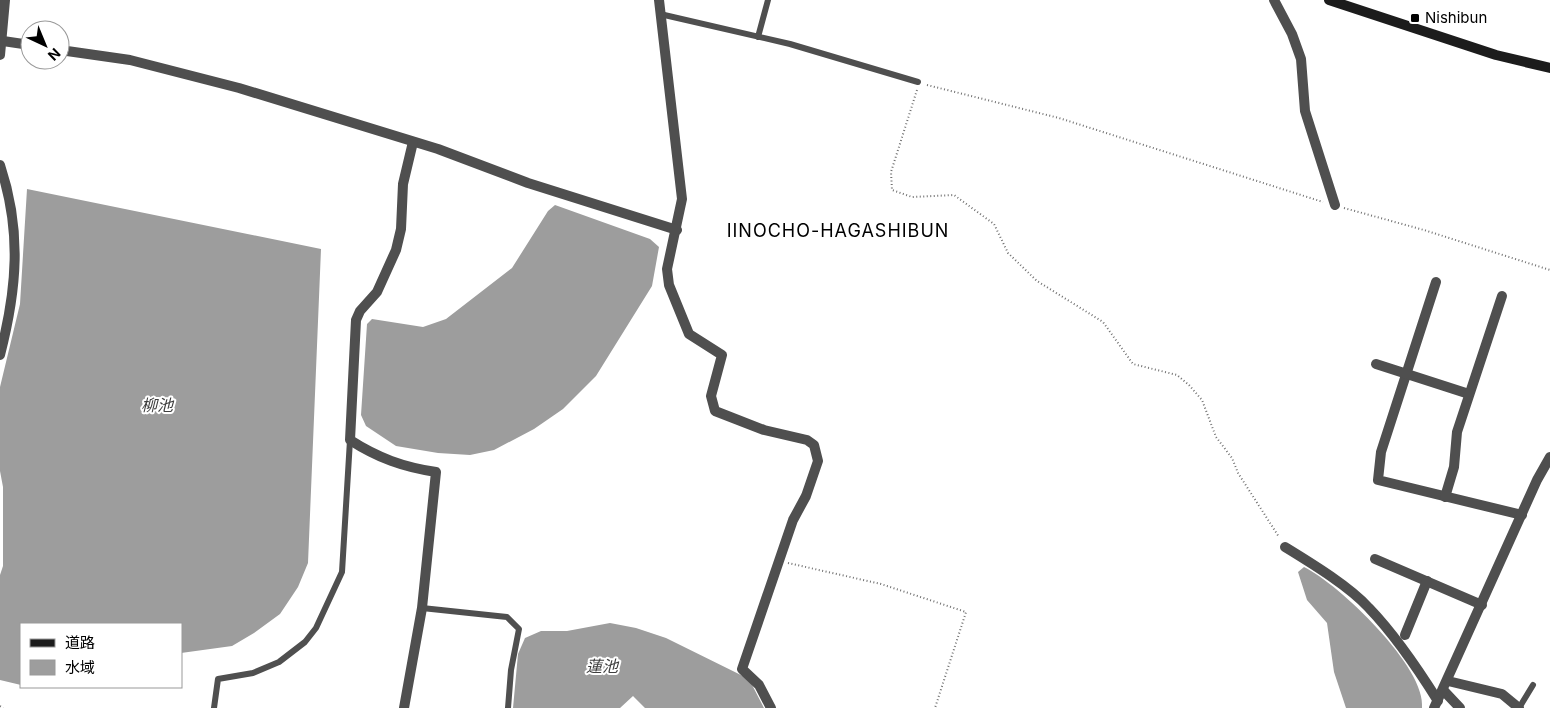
<svg xmlns="http://www.w3.org/2000/svg" width="1550" height="708" font-family="Inter,'Noto Sans JP',sans-serif">
<style>
.water{fill:#9d9d9d}
.lines{fill:none;stroke-linecap:round;stroke-linejoin:round}
.path{stroke:#717171;stroke-width:2;stroke-dasharray:1 2.5;stroke-linecap:butt}
.service{stroke:#4f4f4f;stroke-width:6}
.minor{stroke:#4f4f4f;stroke-width:10}
.secondary{stroke:#1c1c1c;stroke-width:10}
.poi-dot{fill:#000;stroke:#fff;stroke-width:2}
.labels{text-anchor:middle;stroke-width:4;stroke-linejoin:round;paint-order:stroke}
.poi-label{font-size:15px;fill:#000;stroke:#fff;text-anchor:start}
.water-label{font-size:16px;font-style:italic;fill:#3e3e3e;stroke:#fff}
.quarter-label{font-size:18px;letter-spacing:1px;fill:#000;stroke:#fff}
</style>
<rect width="100%" height="100%" fill="#fff"/>
<g class="water">
<path d="M27,189L321,249L308,563L298,587L280,614L254,633L232,646L181,653V624H21V685L0,680V575L3,566V487L0,471V387L20,304Z"/>
<path d="M555,205L650,239L659,247L652,286L596,376L563,409L534,429L494,450L470,455L438,453L396,446L366,426L361,415L367,324L372,319L423,327L446,319L512,268L548,211Z"/>
<path d="M1304,567C1339,584 1427,668 1422,708H1346L1334,672L1327,623L1307,600L1298,572Z"/>
<path d="M610,623L636,628L666,638L749,679L764,708H645L633,696L620,708H513L518,654L525,638L541,631H567Z"/>
</g>
<g class="lines">
<g class="path">
<path d="M927,85L1059,118L1323,202"/>
<path d="M917,90L891,172L892,190L912,197L954,195L994,224L1008,253L1037,281L1103,322L1133,364L1177,375L1189,385L1202,400L1216,437L1232,458L1238,473L1279,537"/>
<path d="M1344,208L1424,230L1550,270"/>
<path d="M788,563L881,584L966,612L935,708"/>
<path d="M0,706L3,708"/>
</g>
<g class="service">
<path d="M660,14L790,44L918,82"/>
<path d="M758,37L768,0"/>
<path d="M422,608L507,617L519,629L511,670L508,708"/>
<path d="M214,708L218,679L253,673L279,662L305,642L316,628L342,572L350,440"/>
<path d="M1519,708L1533,685"/>
</g>
<g class="minor">
<path d="M659,0L682,199L667,269L669,285L689,334L722,355L711,396L715,411L764,430L807,440L814,445L818,461L806,496L793,520L742,669L759,685L771,708"/>
<path d="M1274,0L1292,34L1301,59L1305,111L1335,205"/>
<path d="M3,41L30,45"/>
<path d="M60,50L130,60L239,88L438,149L528,183L677,230"/>
<path d="M0,55L5,0"/>
<path d="M0,165C22,231 17,289 0,355"/>
<path d="M1436,282L1381,452L1378,480L1522,515"/>
<path d="M1376,364L1469,394"/>
<path d="M1445,497L1454,467L1457,432L1502,296"/>
<path d="M1285,547C1311,563 1349,586 1369,608C1395,635 1418,669 1438,701"/>
<path d="M1375,559L1482,605"/>
<path d="M1405,635L1427,581"/>
<path d="M1448,681L1502,694L1519,708"/>
<path d="M1444,691L1460,708"/>
<path d="M404,708L422,608L436,472C403,467 378,458 350,440L356,320L360,311L377,292L396,250L401,229L403,184L413,142"/>
<path d="M1434,708L1537,480L1550,457"/>
</g>
<path class="secondary" d="M1329,0L1496,55L1550,68"/>
</g>
<rect class="poi-dot" x="1410" y="13" width="10" height="10" rx="2.5"/>
<g class="labels">
<g class="poi-label">
<text x="1425" y="23">Nishibun</text>
</g>
<g class="water-label">
<text x="157" y="411">柳池</text>
<text x="602" y="672">蓮池</text>
</g>
<g class="quarter-label">
<text x="838" y="237">IINOCHO-HAGASHIBUN</text>
</g>
</g>
<rect x="20" y="623" width="162" height="65" fill="#ffffff" stroke="#999999"/>
<rect x="30" y="639" width="25" height="8" fill="#1c1c1c" stroke="#999999"/>
<text x="65" y="648" font-size="15" fill="#000000">道路</text>
<rect x="30" y="660" width="25" height="15" fill="#9d9d9d" stroke="#999999"/>
<text x="65" y="673" font-size="15" fill="#000000">水域</text>
<g transform="translate(45 45) rotate(136)"><circle r="24" fill="#ffffff" stroke="#999999"/>
<path d="M0-4L9 19L0 12L-9 19Z" fill="#000000"/>
<text y="-8" font-size="14" font-weight="bold" text-anchor="middle" fill="#000000">N</text>
</g>
</svg>
